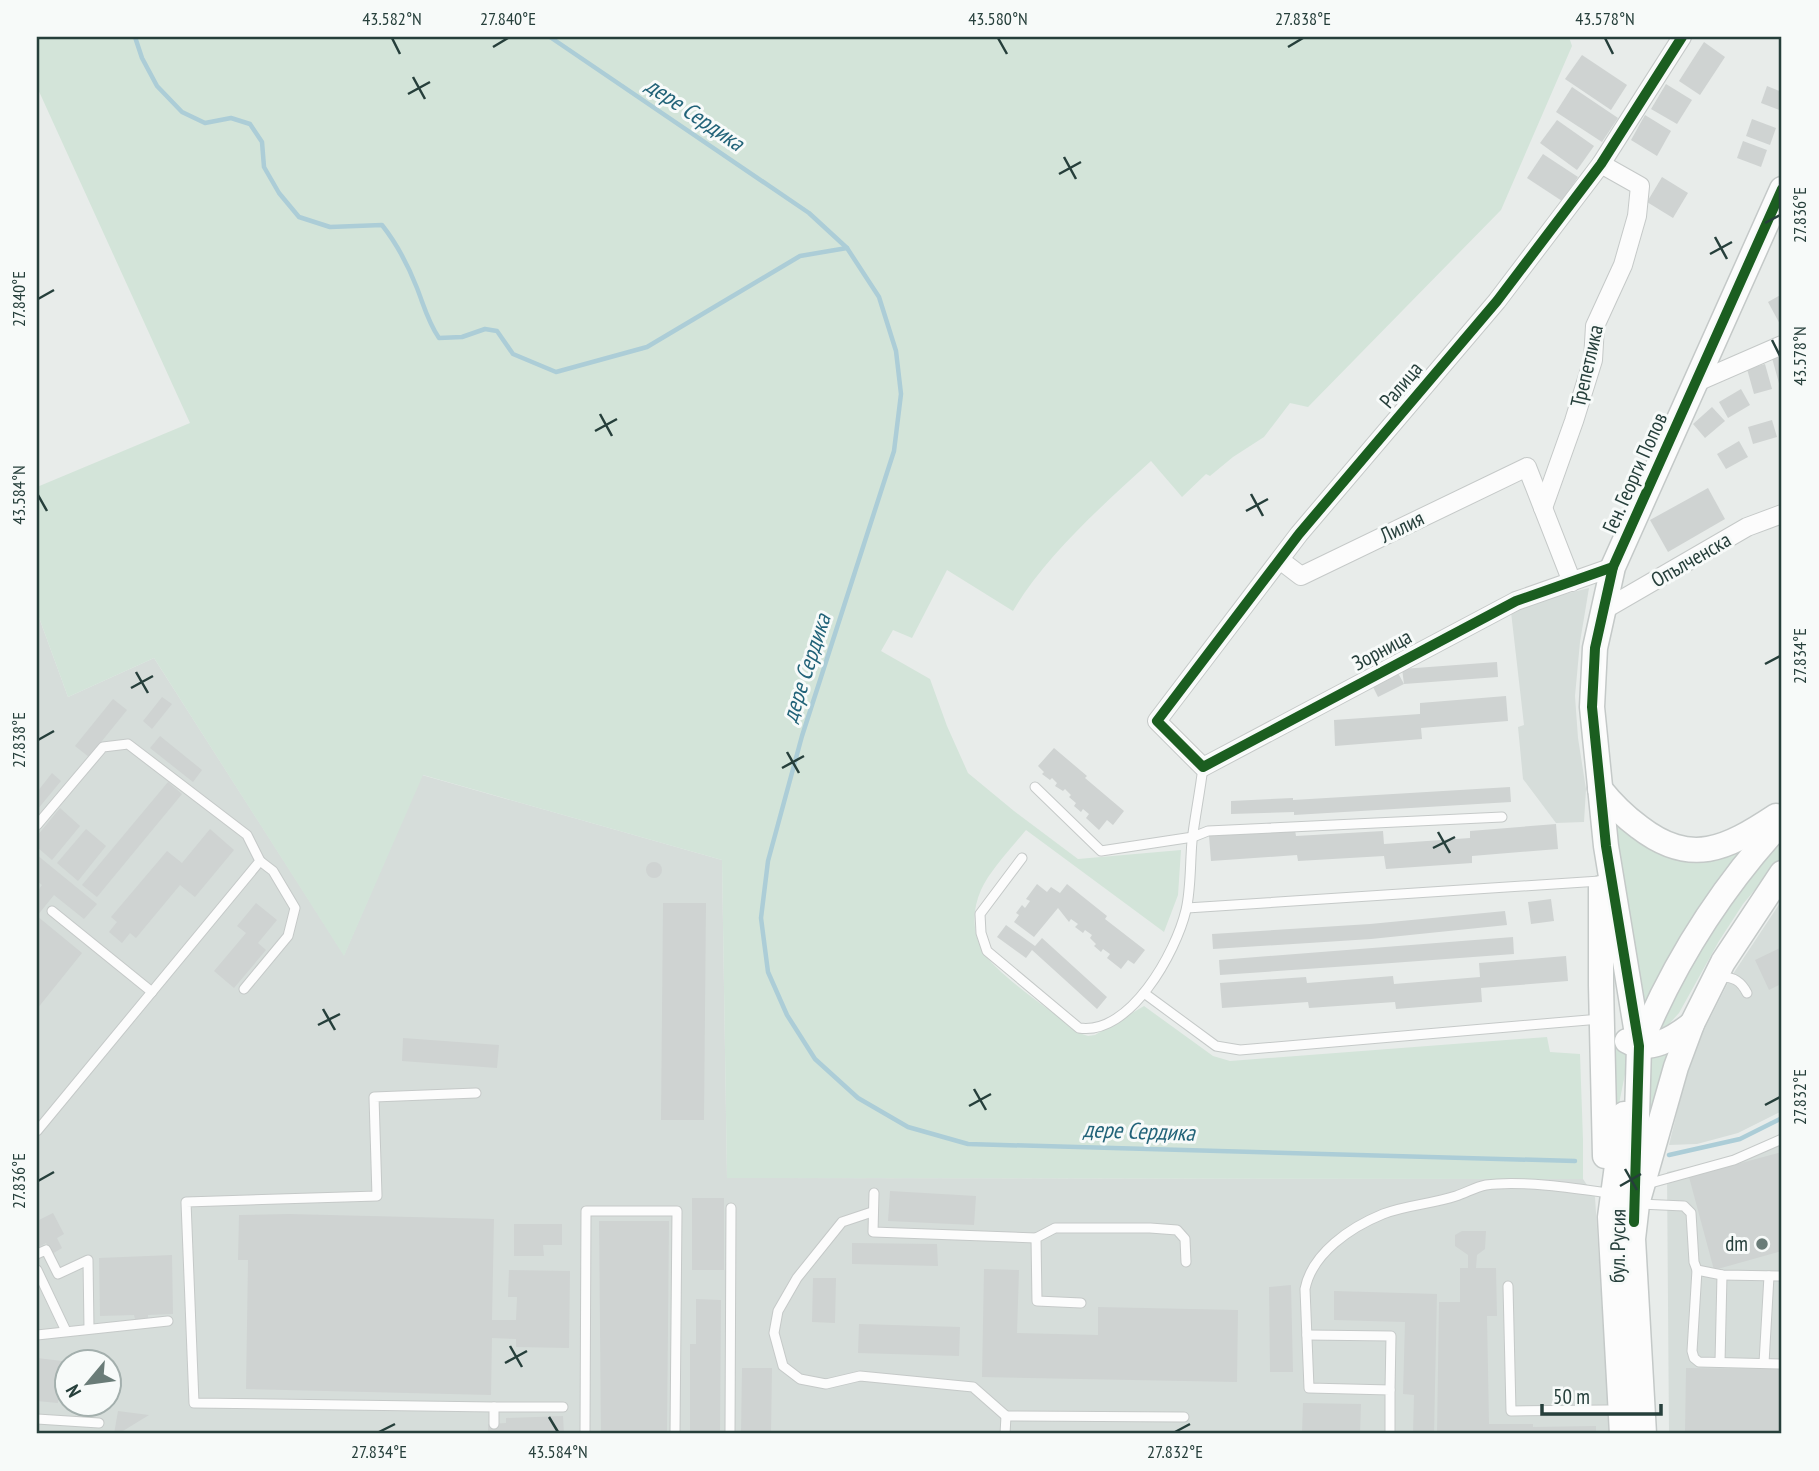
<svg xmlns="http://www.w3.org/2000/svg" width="1819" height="1471" font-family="'PT Sans Narrow',sans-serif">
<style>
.built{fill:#d6ddda;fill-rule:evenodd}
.green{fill:#d3e4d9}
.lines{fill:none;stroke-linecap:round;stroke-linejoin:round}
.stream{stroke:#accdd7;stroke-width:4.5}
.building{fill:#cfd3d2}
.lane-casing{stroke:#c5c9c8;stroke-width:11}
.street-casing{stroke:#c5c9c8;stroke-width:20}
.secondary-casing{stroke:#c4c9c8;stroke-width:27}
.lane{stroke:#fcfcfc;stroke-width:9}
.street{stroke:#fcfcfc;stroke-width:18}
.secondary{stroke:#fcfcfc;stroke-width:24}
.cycleway-casing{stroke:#f7faf9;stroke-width:15}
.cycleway{stroke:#1b5e20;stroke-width:10}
.ticks{fill:none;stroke:#263f3b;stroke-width:2.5}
.poi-dot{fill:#6a7c78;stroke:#f7faf9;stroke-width:2.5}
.labels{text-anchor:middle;stroke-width:6;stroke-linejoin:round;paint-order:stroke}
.street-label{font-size:21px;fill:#263f3b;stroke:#f7faf9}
.poi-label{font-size:21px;fill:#263f3b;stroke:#f7faf9;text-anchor:end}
.water-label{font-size:23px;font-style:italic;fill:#226379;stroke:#f7faf9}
.neatline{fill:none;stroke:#263f3b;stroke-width:2.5}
.ticks-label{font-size:18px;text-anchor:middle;fill:#263f3b}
</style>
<rect width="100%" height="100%" fill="#e8ecea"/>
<g class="built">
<path d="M1589,588L1580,642L1575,696L1578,738L1586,789L1584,822L1556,823L1523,779L1518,727L1524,725L1511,612L1553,597Z"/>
<path d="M37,612L68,697L154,658L344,955L422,775L722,860L727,1178L1583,1179L1595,1197L1610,1434H37ZM66,1362H108V1404H66Z"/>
<path d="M1782,900V1111L1738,1133L1697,1144L1669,1145L1690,1059L1701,1036L1731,977Z"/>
<path d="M1782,1137V1434H1669L1667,1172L1744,1155Z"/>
</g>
<g class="green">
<path d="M37,37H1569L1572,46L1501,210L1308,407L1290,403L1264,437L1233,457L1210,476L1206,474L1182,497L1151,461C1105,503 1044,557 1013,611L947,570L912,638L893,630L881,651L930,679L947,726L968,773L1014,811L1078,859L1181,850L1178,895L1164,932L1026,830C1012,847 990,870 981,890C972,910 972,932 983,951C995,974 1059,1016 1082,1034L1088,1036L1095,1035L1144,1006L1213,1056L1230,1061L1547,1037L1550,1052L1580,1054L1583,1140V1179L727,1178L722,860L423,775L344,956L154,658L68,697L37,612V487L190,423L37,87Z"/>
<path d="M1614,823L1743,848L1698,910L1643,1018Z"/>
<path d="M1782,834V857L1743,904L1719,941L1679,1013L1669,1024L1654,1032L1716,917Z"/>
<path d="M1614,1041L1630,1049L1612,1139Z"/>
<path d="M1672,1046L1650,1133L1647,1054Z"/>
</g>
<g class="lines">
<g class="stream">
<path d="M135,37L142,58L157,86L182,112L205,123L231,118L250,124L262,142L264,167L279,193L299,217L330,227L382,225C397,244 408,265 417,288C424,306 428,322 439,338L462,337L485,329L497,331L513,354L556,372L647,347L800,256L847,248"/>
<path d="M550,37L809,213L847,248L879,297L896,351L901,394L894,451L802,736L768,861L761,918L768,972L787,1015L815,1059L858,1098L908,1127L968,1144L1575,1161"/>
<path d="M1669,1155L1740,1139L1782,1118"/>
</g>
</g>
<g class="building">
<path d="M1704,42L1725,57L1700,95L1679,81Z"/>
<path d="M1582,55L1627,85L1611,110L1565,79Z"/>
<path d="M1666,84L1692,100L1677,124L1651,109Z"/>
<path d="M1767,86L1782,92V111L1761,103Z"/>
<path d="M1572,87L1618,118L1602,142L1556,112Z"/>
<path d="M1645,115L1671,131L1657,156L1631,140Z"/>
<path d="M1752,119L1776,128L1770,145L1746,136Z"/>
<path d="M1557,120L1594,146L1577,170L1540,143Z"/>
<path d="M1743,141L1767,150L1761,167L1737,158Z"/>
<path d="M1543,154L1578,177L1562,201L1527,178Z"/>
<path d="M1662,177L1688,193L1673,218L1647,202Z"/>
<path d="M1782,294V328L1768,302Z"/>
<path d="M1782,356V387H1780L1772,358Z"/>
<path d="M1765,364L1772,389L1754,394L1747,369Z"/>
<path d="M1741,389L1750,405L1728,418L1719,402Z"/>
<path d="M1712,407L1725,421L1705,438L1693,424Z"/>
<path d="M1772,420L1777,437L1753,444L1748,427Z"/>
<path d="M1739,441L1748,457L1726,469L1717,454Z"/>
<path d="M1708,488L1725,519L1668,552L1650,520Z"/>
<path d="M1497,662L1498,677L1404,684L1402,669Z"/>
<path d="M1398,673L1404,684L1378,697L1372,685Z"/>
<path d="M1506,696L1508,721L1421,728L1422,739L1335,746L1334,720L1420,714V703Z"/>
<path d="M162,697L172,704L152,729L143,721Z"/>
<path d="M113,699L127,710L89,757L75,746Z"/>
<path d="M160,736L202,770L193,782L150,748Z"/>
<path d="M1054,748L1087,776L1085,778L1124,811L1113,825L1107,820L1099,830L1086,818L1089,814L1083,809L1081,812L1074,806L1076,803L1069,797L1071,795L1065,789L1063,791L1055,786L1057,783L1052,778L1050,780L1042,774L1044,772L1038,766Z"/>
<path d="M52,773L61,781L37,810V792Z"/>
<path d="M168,782L182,794L97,897L82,885Z"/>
<path d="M1510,787L1511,802L1294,815V812L1231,814V801L1293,798V800Z"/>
<path d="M60,808L80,826L52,860L37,847V836Z"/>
<path d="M1556,824L1558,849L1472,856V863L1386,869L1384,856L1298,861L1297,855L1211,861L1209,836L1295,830L1296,836L1383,831L1384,844L1470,838V831Z"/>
<path d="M86,829L106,846L78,881L57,863Z"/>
<path d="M210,829L234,850L195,897L180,885L136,938L130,933L122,943L109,932L117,922L111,917L167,851L182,863Z"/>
<path d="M37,855L97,904L84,919L54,895L37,916L82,953L37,1009V892L42,885L37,881Z"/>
<circle cx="654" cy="870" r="8"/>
<path d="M1037,884L1047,892L1051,887L1060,893L1067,884L1107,916L1105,919L1145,950L1134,964L1128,960L1121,969L1107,958L1110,954L1103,949L1101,952L1094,946L1096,944L1090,938L1092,935L1085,930L1083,933L1075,927L1078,924L1071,919L1069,922L1058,908L1034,937L1014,922L1019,915L1016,913L1022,905L1025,908L1030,901L1026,899Z"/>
<path d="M1551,899L1554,921L1531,924L1528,902Z"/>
<path d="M256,903L277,920L258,943L266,950L234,988L214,971L246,933L237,926Z"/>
<path d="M663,903H706L704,1120H661Z"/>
<path d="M1505,911L1507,925L1371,939L1213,949L1212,934L1370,924Z"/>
<path d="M1006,925L1035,946L1042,938L1107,997L1097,1009L1032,950L1026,958L997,937Z"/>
<path d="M1513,937L1514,954L1378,964L1220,975L1219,960Z"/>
<path d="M1782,947V992L1779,985L1769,990L1755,960Z"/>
<path d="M1566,956L1568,981L1481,988L1482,1002L1396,1009L1395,1002L1309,1008L1308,1002L1222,1008L1220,983L1306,977L1307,983L1393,976L1394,984L1480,977L1479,963Z"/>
<path d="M403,1038L499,1045L497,1068L402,1061Z"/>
<path d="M1782,1152V1251L1714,1270L1689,1177Z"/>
<path d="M890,1191L976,1196L974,1225L888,1221Z"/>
<rect x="692" y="1198" width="32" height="72"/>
<path d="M53,1213L64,1234L57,1238L62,1248L52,1254L46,1243L37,1248V1230L39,1229L37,1221Z"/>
<path d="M288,1214L494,1219L492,1320H516L517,1297H508L509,1270L570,1271L569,1348L516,1347V1339L492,1338L491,1395L246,1389L248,1260H238L239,1215Z"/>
<path d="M599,1221H669L667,1434H601Z"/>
<path d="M514,1224H562V1245H543L544,1256H514Z"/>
<path d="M1462,1231H1486L1485,1249L1477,1255L1476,1268H1496L1497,1316H1487L1489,1424H1533V1427L1596,1426V1434H1437L1439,1302H1460V1268H1468V1255L1455,1246V1235Z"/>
<path d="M852,1243L937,1244L938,1266L852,1264Z"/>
<path d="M172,1255L173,1314L148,1315V1319H135L134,1315L100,1316L99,1258Z"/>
<path d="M984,1269L1019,1270L1017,1333L1098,1335V1307L1238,1310L1237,1382L982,1377Z"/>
<path d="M813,1278H836L835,1323L812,1322Z"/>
<path d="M1291,1285L1293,1372H1270L1269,1287Z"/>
<path d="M1334,1291L1437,1294L1434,1434H1413L1414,1395L1403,1394L1405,1322L1334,1320Z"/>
<path d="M696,1299L721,1300L720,1434H690V1344H696Z"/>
<path d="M859,1324L960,1327L959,1356L858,1353Z"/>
<path d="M37,1358L62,1361L58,1403L37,1401Z"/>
<path d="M742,1368H772L771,1434H741Z"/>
<path d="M1686,1368L1782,1369V1434H1685Z"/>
<path d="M1303,1403L1361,1404L1360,1434L1302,1433Z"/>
<path d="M118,1411L149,1415L118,1434H114Z"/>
<path d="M563,1416L564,1434H488V1424L506,1423V1418Z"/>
</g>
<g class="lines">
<defs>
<g id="lane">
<path d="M1035,787L1101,851L1193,837L1208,831L1502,817"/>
<path d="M37,825L103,747L128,744L247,835L260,861L37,1131"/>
<path d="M1022,858L980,914L981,933L987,951L1079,1028C1130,1036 1176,952 1186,910C1191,889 1190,864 1192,841C1195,816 1200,792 1203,767"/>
<path d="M1187,908L1600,881"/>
<path d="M52,911L152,992"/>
<path d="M1720,977C1733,976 1741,981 1747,993"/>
<path d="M244,989L288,936L295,908L273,871L260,861"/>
<path d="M1144,993L1216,1046L1240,1050L1600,1019"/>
<path d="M476,1093L374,1097L377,1196L186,1202L194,1403L494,1407V1424"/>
<path d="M1647,1184L1734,1160L1782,1139"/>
<path d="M874,1193L873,1232L1036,1238"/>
<path d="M1640,1204L1684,1206L1691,1213L1694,1262L1697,1270L1722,1275L1782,1276"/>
<path d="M872,1212L842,1222L797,1278L778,1311L774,1333L783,1366L800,1379L826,1384L860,1376L973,1387L1006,1416"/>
<path d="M37,1254L46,1250L58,1274L88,1260L89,1328"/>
<path d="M37,1270L66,1331"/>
<path d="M1697,1270L1692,1351L1694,1358L1699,1362L1782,1364"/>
<path d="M1508,1286L1511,1411L1607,1410L1619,1412"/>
<path d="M1081,1303L1037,1301L1036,1238L1055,1228H1150L1177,1230L1185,1239L1186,1262"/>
<path d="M37,1335L168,1321"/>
<path d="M1307,1335L1391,1336L1390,1390"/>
<path d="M1720,1362L1722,1275"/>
<path d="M1764,1363L1769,1276"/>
<path d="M494,1407H563"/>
<path d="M37,1419L99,1423"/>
<path d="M585,1434L586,1211H677L675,1434"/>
<path d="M730,1434L731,1208"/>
<path d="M1005,1434L1006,1416L1184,1417"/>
<path d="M1390,1434V1390L1309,1388L1305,1289C1312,1253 1351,1227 1383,1214C1406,1205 1432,1204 1456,1196C1466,1193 1475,1187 1486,1185C1519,1180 1574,1188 1608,1193"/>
</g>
<g id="street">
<path d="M1697,382L1782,345"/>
<path d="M1543,508L1574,421L1593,360L1595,326L1623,265L1637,216L1640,186L1601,164"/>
<path d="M1280,560L1301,576L1527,467L1572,582"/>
<path d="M1613,567L1516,601L1203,767L1157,721L1299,534L1497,301L1601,164L1682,37"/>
<path d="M1602,611L1747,527L1782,514"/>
</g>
<g id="secondary">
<path d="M1600,789C1612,804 1624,816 1639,827C1691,867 1726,849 1776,816"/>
<path d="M1601,888V985L1605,1156"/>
<path d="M1627,1041C1649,1054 1674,1038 1692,1024"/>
<path d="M1639,1047C1673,964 1721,888 1782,822"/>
<path d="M1634,1222L1639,1046L1606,846L1592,707L1595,648L1613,567L1782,189"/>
<path d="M1622,1434L1610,1217L1624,1114"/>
<path d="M1644,1434L1633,1239L1637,1204L1676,1067L1692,1024L1723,962L1782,873"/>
</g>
</defs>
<use href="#lane" class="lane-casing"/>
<use href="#street" class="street-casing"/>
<use href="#secondary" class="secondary-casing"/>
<use href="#lane" class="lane"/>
<use href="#street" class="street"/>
<use href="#secondary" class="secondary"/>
<defs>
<g id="cycleway">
<path d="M1613,567L1516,601L1203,767L1157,721L1299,534L1497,301L1601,164L1682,37"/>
<path d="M1634,1222L1639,1046L1606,846L1592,707L1595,648L1613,567L1782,189"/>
</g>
</defs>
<use href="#cycleway" class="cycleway-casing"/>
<use href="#cycleway" class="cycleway"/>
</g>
<path class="ticks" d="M392,38L400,54M998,38L1007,54M1605,38L1613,54M493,47L508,38M1288,47L1303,38M413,77L425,99M408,94L430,82M1064,157L1076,179M1059,174L1081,162M1765,223L1780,215M1715,237L1727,259M1710,254L1732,242M38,299L54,290M1772,340L1780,356M600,414L612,436M595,431L617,419M1251,494L1263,516M38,495L47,511M1246,511L1268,499M1765,664L1780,656M136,672L148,693M131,688L153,676M38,740L54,731M787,752L799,773M782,768L804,756M1438,832L1450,853M1433,848L1455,837M323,1009L335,1030M318,1025L340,1014M974,1089L986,1110M1765,1105L1780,1097M969,1106L991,1094M1625,1169L1637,1190M38,1181L54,1172M1620,1186L1641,1174M510,1346L522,1367M505,1363L527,1351M549,1417L558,1432M379,1432L395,1424M1175,1432L1190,1424"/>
<circle class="poi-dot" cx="1762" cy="1244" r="7"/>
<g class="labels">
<g class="street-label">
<text transform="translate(1587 366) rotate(-77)" y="7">Трепетлика</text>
<text transform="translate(1401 385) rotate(-50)" y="7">Ралица</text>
<text transform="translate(1635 473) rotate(-66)" y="7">Ген. Георги Попов</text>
<text transform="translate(1402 527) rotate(-26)" y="7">Лилия</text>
<text transform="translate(1691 560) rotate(-30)" y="7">Опълченска</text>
<text transform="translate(1382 650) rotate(-28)" y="7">Зорница</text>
<text transform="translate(1618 1246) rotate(-89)" y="7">бул. Русия</text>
</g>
<g class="poi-label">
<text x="1748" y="1251">dm</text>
</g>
<g class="water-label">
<text transform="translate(695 114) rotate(34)" y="8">дере Сердика</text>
<text transform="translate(806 668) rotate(-72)" y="8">дере Сердика</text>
<text transform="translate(1139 1131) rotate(2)" y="8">дере Сердика</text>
</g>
</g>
<rect width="1819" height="1471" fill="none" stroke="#f7faf9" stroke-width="77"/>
<g transform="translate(88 1383) rotate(241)"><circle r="33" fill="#f7faf9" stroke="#a3afad" stroke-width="2"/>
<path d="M0-5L12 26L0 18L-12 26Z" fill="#6a7c78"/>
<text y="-10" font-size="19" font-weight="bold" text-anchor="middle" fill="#263f3b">N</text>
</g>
<path d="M1542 1404v10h119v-10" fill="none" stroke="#263f3b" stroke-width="3.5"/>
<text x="1553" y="1404" font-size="21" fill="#263f3b" stroke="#f7faf9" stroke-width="5" paint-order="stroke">50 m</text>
<rect x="38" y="38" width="1742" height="1394" class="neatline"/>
<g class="ticks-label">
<text x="392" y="25">43.582°N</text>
<text x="508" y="25">27.840°E</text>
<text x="998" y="25">43.580°N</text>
<text x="1303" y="25">27.838°E</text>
<text x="1605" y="25">43.578°N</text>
<text transform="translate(1800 215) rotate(-90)" y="6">27.836°E</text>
<text transform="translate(19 299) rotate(-90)" y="6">27.840°E</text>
<text transform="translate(1800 356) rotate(-90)" y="6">43.578°N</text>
<text transform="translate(19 495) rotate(-90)" y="6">43.584°N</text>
<text transform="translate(1800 656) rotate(-90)" y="6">27.834°E</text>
<text transform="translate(19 740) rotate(-90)" y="6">27.838°E</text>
<text transform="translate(1800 1097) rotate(-90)" y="6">27.832°E</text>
<text transform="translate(19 1181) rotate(-90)" y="6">27.836°E</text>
<text x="379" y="1458">27.834°E</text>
<text x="558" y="1458">43.584°N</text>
<text x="1175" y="1458">27.832°E</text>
</g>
</svg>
